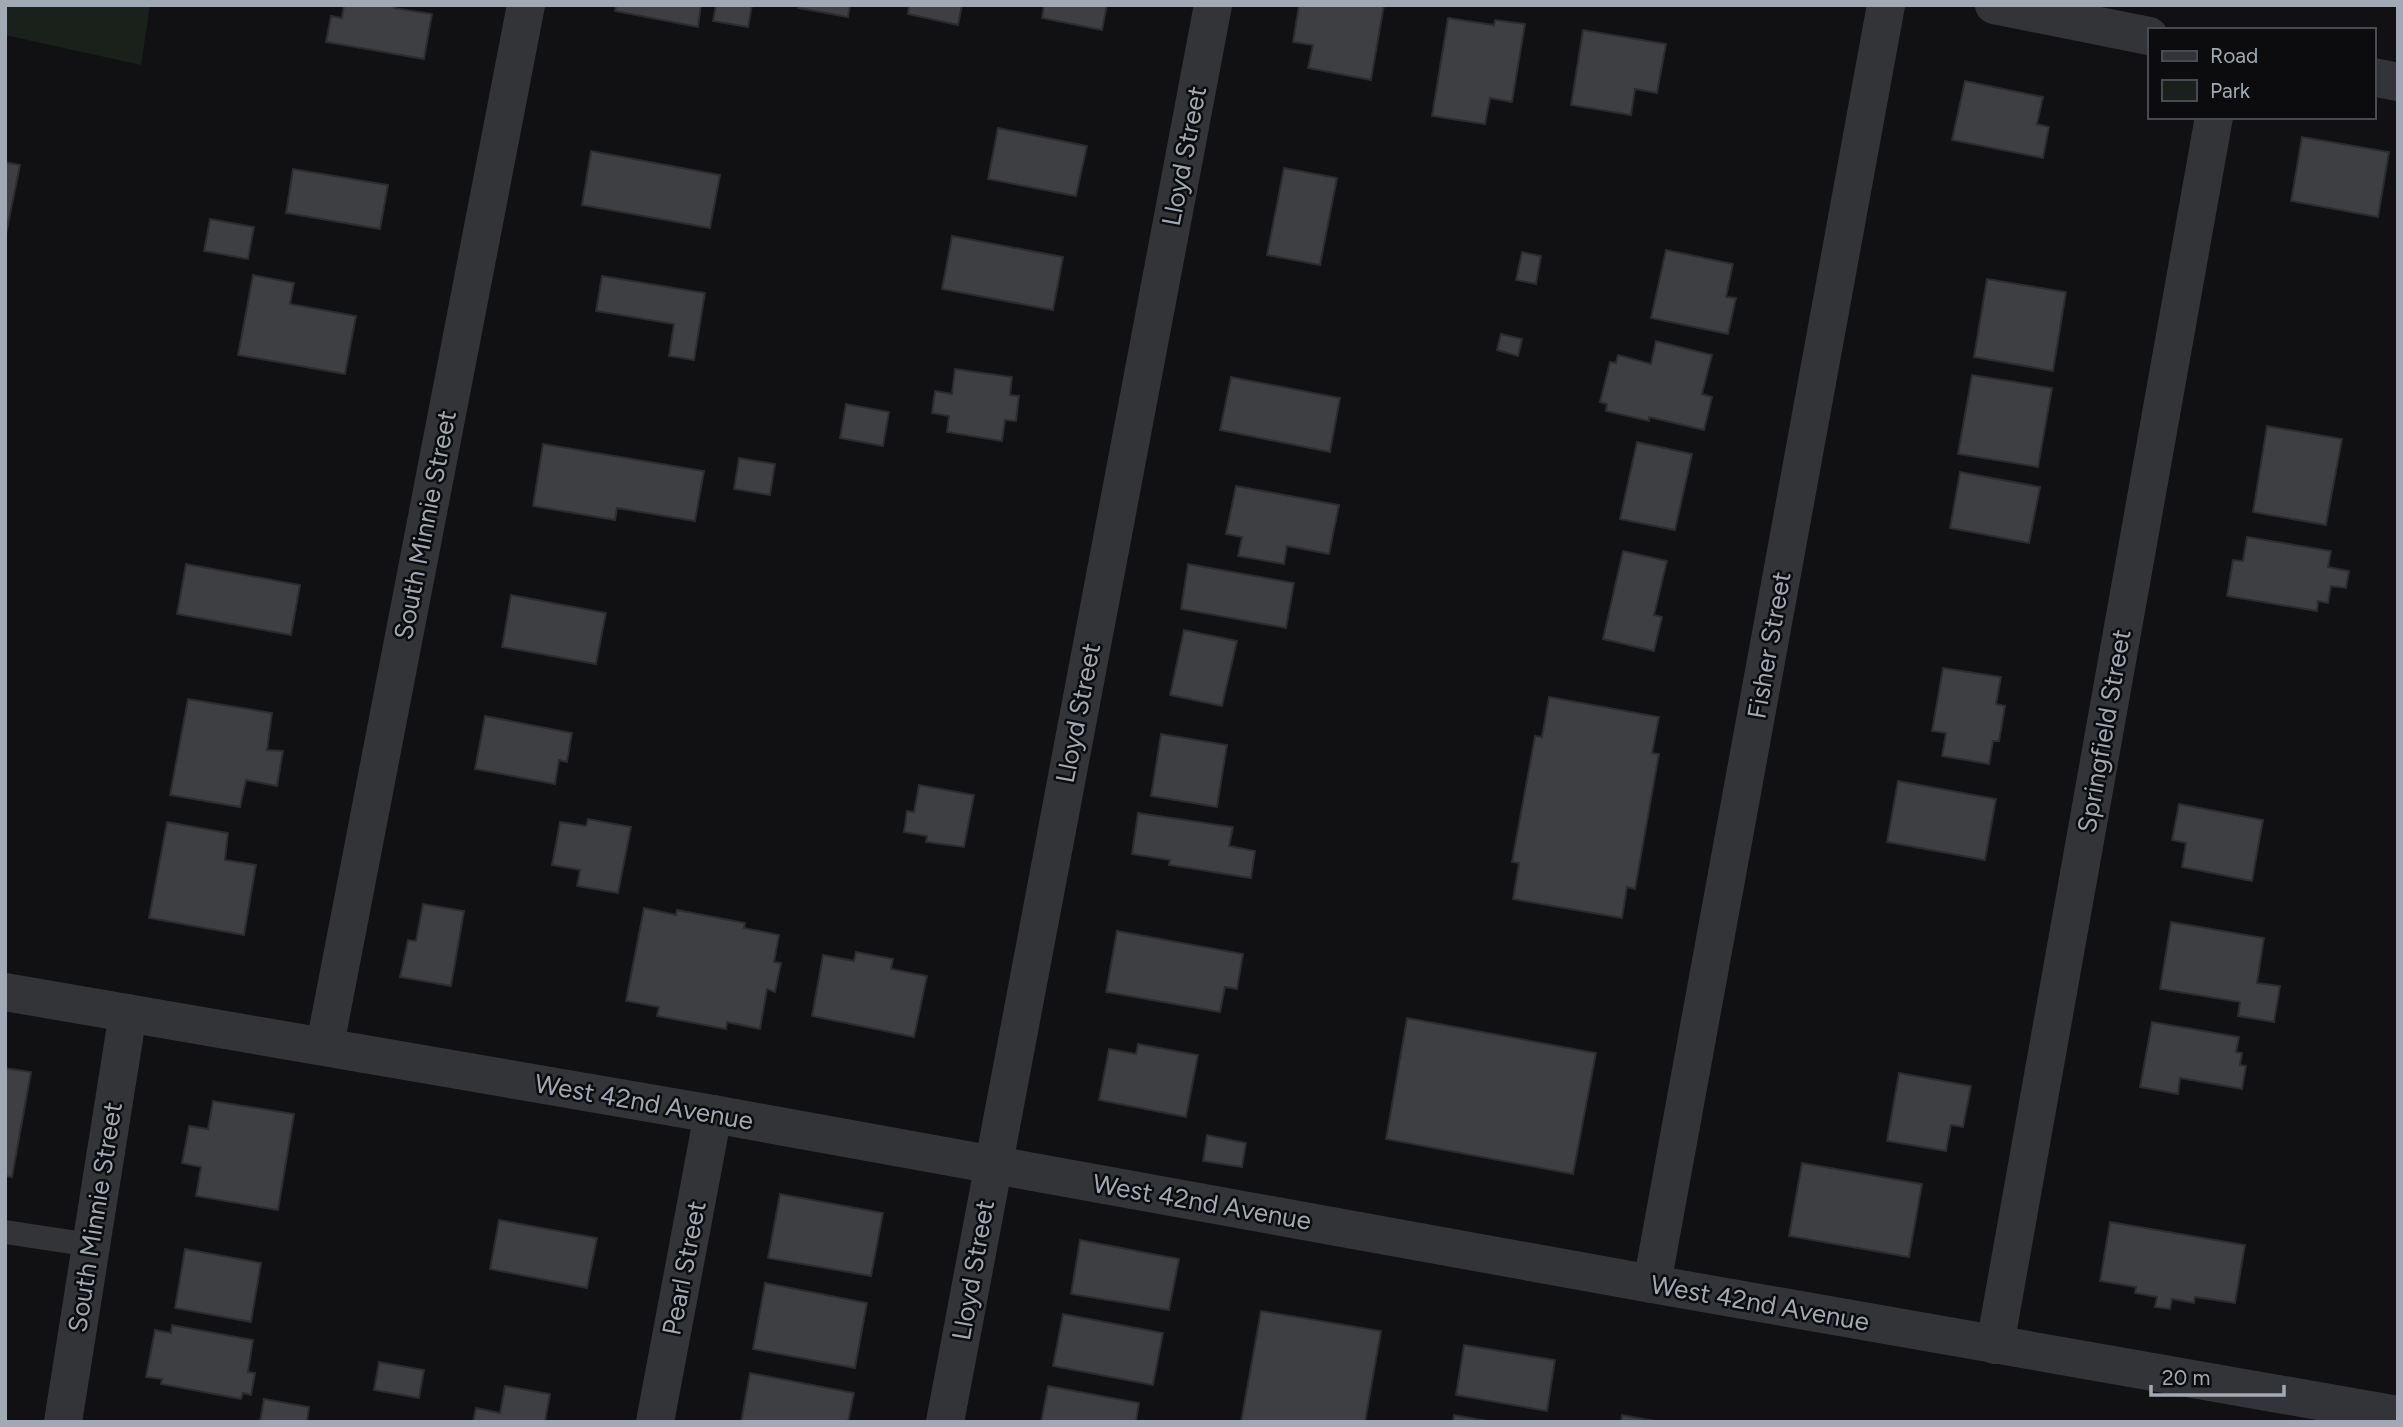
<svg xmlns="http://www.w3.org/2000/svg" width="2403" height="1427" font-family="Figtree,sans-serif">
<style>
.green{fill:#19211a}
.building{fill:#3d3f43;stroke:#2b2c2f;stroke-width:2}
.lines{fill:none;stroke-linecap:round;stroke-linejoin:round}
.lane{stroke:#323438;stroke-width:24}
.street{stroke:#323438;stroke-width:38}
.labels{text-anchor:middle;stroke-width:5;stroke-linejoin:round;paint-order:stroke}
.street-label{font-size:26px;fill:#a1a9b5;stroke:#0c0c0e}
</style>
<rect width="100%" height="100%" fill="#111113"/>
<path class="green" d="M5,5H150L141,65L5,35Z"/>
<g class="building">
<path d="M344,5H394V8L432,14L424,59L326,42L331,16L342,18Z"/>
<path d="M616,5H701L698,27L615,11Z"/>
<path d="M716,5H752L748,27L713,21Z"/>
<path d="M798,5H850L848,17L798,8Z"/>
<path d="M909,5H962L958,25L908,14Z"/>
<path d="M1044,5H1107L1102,30L1042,18Z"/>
<path d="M1299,5H1384L1371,80L1308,68L1313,45L1293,42Z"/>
<path d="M1448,18L1494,25L1495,20L1525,24L1512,102L1490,98L1485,124L1432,116Z"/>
<path d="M1583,30L1666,44L1657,93L1635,89L1631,115L1571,105Z"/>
<path d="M1965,81L2043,97L2037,124L2049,127L2043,158L1952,140Z"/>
<path d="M998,128L1087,146L1076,196L988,179Z"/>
<path d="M2302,137L2389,152L2378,217L2291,201Z"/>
<path d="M591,151L720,175L710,228L582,205Z"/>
<path d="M5,162L20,165L5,239Z"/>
<path d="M1284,168L1337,178L1320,265L1267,255Z"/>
<path d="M293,169L388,185L380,229L286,213Z"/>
<path d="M210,219L254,227L248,259L204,251Z"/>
<path d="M952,236L1063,257L1053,310L942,289Z"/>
<path d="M1666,250L1733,264L1726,297L1736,298L1728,334L1651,318Z"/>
<path d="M1522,252L1541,256L1536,284L1516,280Z"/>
<path d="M253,275L294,283L290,304L356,316L345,374L238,355Z"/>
<path d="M602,276L705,293L694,360L669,356L674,324L596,311Z"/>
<path d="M1987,279L2066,292L2053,371L1974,357Z"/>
<path d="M1501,334L1522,339L1518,356L1497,350Z"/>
<path d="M1656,341L1712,355L1702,394L1712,397L1704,430L1649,417V421L1606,411L1607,404L1600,402L1610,362L1616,363L1618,355L1651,364Z"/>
<path d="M955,369L1012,377L1010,395L1019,396L1016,421L1005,420L1002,441L947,432L949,416L932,413L935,391L952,394Z"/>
<path d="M1972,375L2052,388L2038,467L1958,454Z"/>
<path d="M1231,377L1340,398L1330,452L1220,430Z"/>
<path d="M846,404L889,412L883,446L840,438Z"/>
<path d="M2267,426L2342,439L2326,525L2253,512Z"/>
<path d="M1637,442L1692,454L1675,530L1620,519Z"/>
<path d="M543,444L704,471L695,521L617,508L615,520L533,506Z"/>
<path d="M739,458L775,464L770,495L734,489Z"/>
<path d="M1960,472L2040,487L2029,543L1950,528Z"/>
<path d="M1236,486L1339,505L1329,554L1287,546L1284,564L1238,556L1242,537L1226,534Z"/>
<path d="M2247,537L2331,551L2328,567L2349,571L2346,588L2331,586L2328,603L2318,601L2317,611L2227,596L2233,560L2243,561Z"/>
<path d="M1623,551L1667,561L1654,615L1662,617L1654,651L1603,639Z"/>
<path d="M186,564L300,585L291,635L177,614Z"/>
<path d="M1188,564L1294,583L1286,628L1181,609Z"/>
<path d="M511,595L606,613L596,664L502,647Z"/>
<path d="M1184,630L1237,641L1222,706L1170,695Z"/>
<path d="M1943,668L2001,677L1996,704L2005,706L1999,741H1993L1989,764L1942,756L1946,733L1932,731Z"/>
<path d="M1549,697L1659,717L1652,753L1659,754L1635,889L1627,887L1622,918L1513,899L1519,863L1512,862L1535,736L1542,737Z"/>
<path d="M188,699L272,713L267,750L283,751L277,786L246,780L240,807L170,795Z"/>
<path d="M485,716L572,733L567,762L559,760L555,784L475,769Z"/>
<path d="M1161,734L1227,745L1217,807L1151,796Z"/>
<path d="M1898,781L1996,799L1985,860L1887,842Z"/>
<path d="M919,785L974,795L964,847L926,842L927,836L904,832L907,811L914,812Z"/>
<path d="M2179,804L2263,820L2252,881L2182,867L2186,843L2172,840Z"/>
<path d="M1138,813L1233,827L1229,846L1255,851L1251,878L1169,865L1170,860L1132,854Z"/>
<path d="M588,819L631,827L618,893L577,886L580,870L552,865L560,822L586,826Z"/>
<path d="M167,822L228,833L225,860L256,865L244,935L149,918Z"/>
<path d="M423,904L464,911L451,986L400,977L408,940L416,941Z"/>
<path d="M644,908L676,915L677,910L745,923L744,928L779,935L774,962L781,963L775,992L767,989L760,1029L727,1022L726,1029L657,1016L659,1007L626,1001Z"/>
<path d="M2171,922L2264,938L2257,983L2280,986L2274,1022L2238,1016L2240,1002L2160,989Z"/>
<path d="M1117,931L1243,954L1237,989L1225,987L1220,1012L1106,992Z"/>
<path d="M856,952L893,959L891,969L927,976L914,1037L812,1016L823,955L854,961Z"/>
<path d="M1407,1018L1596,1053L1573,1174L1386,1139Z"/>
<path d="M2152,1022L2239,1037L2236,1052L2242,1053L2240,1065L2246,1066L2242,1089L2180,1078L2178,1094L2140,1087Z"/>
<path d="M1138,1044L1198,1055L1186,1117L1099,1100L1109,1049L1136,1054Z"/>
<path d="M5,1068L31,1072L12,1177L5,1176Z"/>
<path d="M1899,1073L1971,1086L1963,1127L1951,1125L1946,1151L1887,1141Z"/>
<path d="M213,1101L294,1114L278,1210L196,1196L201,1167L182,1163L189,1126L208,1129Z"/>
<path d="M1207,1135L1246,1143L1242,1167L1203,1161Z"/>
<path d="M1802,1163L1922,1184L1909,1257L1789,1236Z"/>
<path d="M780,1194L883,1213L871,1276L768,1258Z"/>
<path d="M499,1220L597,1238L587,1288L490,1269Z"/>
<path d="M2110,1222L2245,1245L2235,1303L2195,1297L2194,1303L2172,1299L2170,1309L2155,1307L2157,1297L2135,1293L2136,1287L2100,1281Z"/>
<path d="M1080,1240L1179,1259L1169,1310L1071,1294Z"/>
<path d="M185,1249L261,1263L251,1322L175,1308Z"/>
<path d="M765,1283L867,1303L855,1368L753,1349Z"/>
<path d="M1261,1311L1381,1331L1365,1422H1241Z"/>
<path d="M1063,1314L1163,1333L1153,1385L1053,1366Z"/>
<path d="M172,1325L253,1340L248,1372L255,1373L251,1395L243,1393L241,1399L161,1384L162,1379L146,1377L155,1330L171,1333Z"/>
<path d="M1464,1345L1555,1360L1547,1411L1456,1395Z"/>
<path d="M379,1362L424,1370L419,1398L374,1390Z"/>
<path d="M750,1373L854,1393L848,1422H741Z"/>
<path d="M505,1386L550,1394L545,1422H473L476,1408L500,1413Z"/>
<path d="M1048,1386L1139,1403L1136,1422H1041Z"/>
<path d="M264,1399L309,1407L307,1422H260Z"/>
<path d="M1454,1415L1493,1422H1453Z"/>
<path d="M1622,1415L1660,1422H1621Z"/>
</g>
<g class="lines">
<path class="lane" d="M5,1232L91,1245"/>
<g class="street">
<path d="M1994,5L2149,36"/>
<path d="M2373,77L2398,82"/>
<path d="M5,992L713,1114L1652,1284L2398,1415"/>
<path d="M325,1045L526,5"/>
<path d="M1652,1284L1886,5"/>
<path d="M1995,1345L2214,117"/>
<path d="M63,1422L128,1013"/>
<path d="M655,1422L713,1114"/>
<path d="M945,1422L1213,5"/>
</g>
</g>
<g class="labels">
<g class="street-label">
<text transform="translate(1184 156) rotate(-79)" y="9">Lloyd Street</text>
<text transform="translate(425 525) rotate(-79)" y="9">South Minnie Street</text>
<text transform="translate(1769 645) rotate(-80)" y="9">Fisher Street</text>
<text transform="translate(1078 713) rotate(-79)" y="9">Lloyd Street</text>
<text transform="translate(2104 731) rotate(-80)" y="9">Springfield Street</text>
<text transform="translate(644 1102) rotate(10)" y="9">West 42nd Avenue</text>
<text transform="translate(1202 1202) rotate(10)" y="9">West 42nd Avenue</text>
<text transform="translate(95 1217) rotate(-81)" y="9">South Minnie Street</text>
<text transform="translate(684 1268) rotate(-79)" y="9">Pearl Street</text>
<text transform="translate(973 1270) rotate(-80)" y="9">Lloyd Street</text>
<text transform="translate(1760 1303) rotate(10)" y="9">West 42nd Avenue</text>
</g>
</g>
<rect width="2403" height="1427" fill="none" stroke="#a1a9b5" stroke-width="14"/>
<rect x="2148" y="28" width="228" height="91" fill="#0c0c0e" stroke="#484b51" stroke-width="2"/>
<rect x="2162" y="51" width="35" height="10" fill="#323438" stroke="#484b51" stroke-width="2"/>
<text x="2210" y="63" font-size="21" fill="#a1a9b5">Road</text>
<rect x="2162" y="80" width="35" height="21" fill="#19211a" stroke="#484b51" stroke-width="2"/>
<text x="2210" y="98" font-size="21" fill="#a1a9b5">Park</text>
<path d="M2151 1385v10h133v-10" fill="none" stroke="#a1a9b5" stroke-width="3.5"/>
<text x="2162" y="1385" font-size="21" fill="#a1a9b5" stroke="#0c0c0e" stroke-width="5" paint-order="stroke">20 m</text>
</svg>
